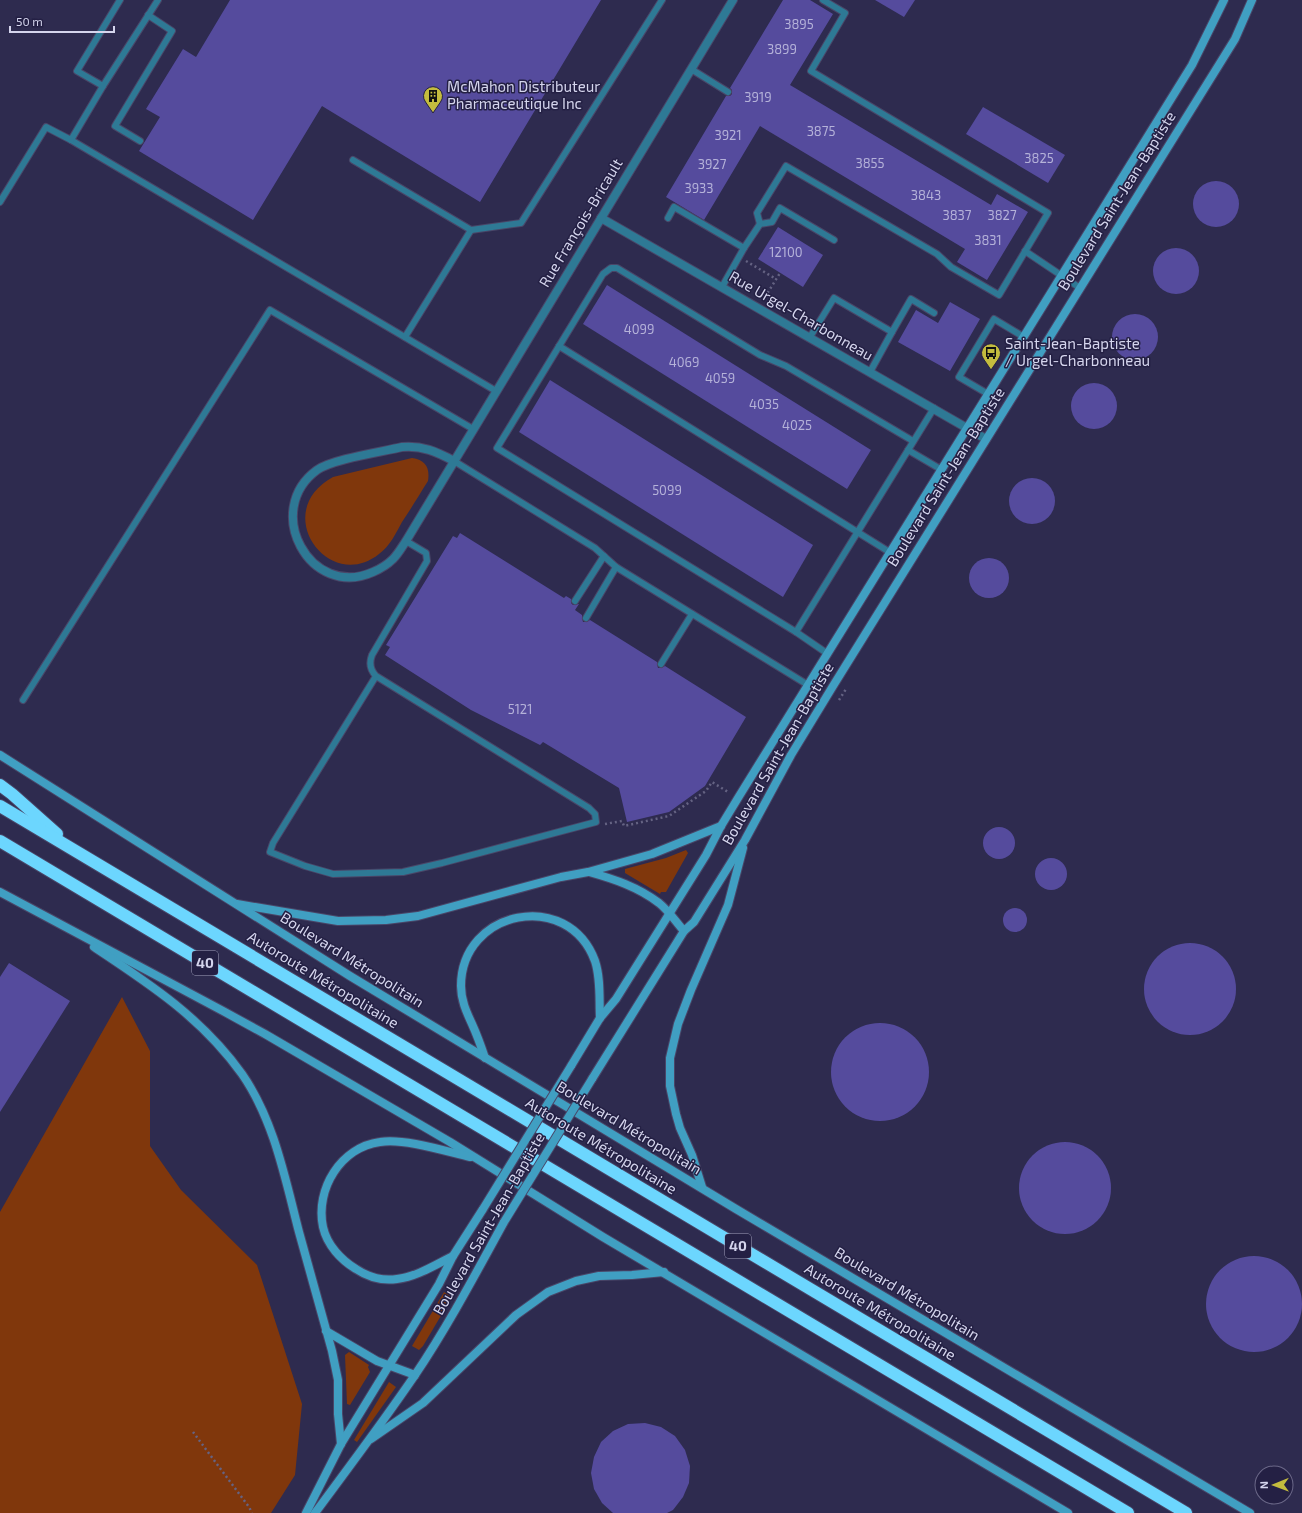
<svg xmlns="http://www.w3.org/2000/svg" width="1302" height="1513" font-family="'Exo 2',sans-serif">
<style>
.green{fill:#80370c}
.building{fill:#554b9d}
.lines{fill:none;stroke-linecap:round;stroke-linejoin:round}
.lane-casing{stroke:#494668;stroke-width:8}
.street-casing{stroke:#494668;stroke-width:10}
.secondary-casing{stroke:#494668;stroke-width:10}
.highway-casing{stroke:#494668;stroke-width:14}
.path{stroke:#656383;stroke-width:2.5;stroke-dasharray:2 3;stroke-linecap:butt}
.lane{stroke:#2e7995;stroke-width:6}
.street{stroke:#2e7995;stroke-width:8}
.secondary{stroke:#409fc2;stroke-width:8}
.highway{stroke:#6cd6fe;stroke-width:12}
.secondary-bridge-casing{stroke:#494668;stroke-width:10;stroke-linecap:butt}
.secondary-bridge{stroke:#409fc2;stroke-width:8}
.labels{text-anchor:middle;stroke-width:3;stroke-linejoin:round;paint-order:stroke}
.number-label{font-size:13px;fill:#b5b2d9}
.shield{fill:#242044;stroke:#a09fba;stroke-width:1}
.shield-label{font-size:14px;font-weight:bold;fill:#d5d5ed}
.poi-label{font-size:15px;fill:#d5d5ed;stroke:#242044;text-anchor:start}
.street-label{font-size:15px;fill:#d5d5ed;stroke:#242044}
</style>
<rect width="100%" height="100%" fill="#2e2b4f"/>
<g class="green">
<path d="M412,458C426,460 430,468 428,481C419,495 411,509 402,522C396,533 390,546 379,554C329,594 269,512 333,477Z"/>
<path d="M686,850L688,853L666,892H661L660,894L625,873V869L666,858Z"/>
<path d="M122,997L150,1051V1146L181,1190L257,1265L302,1404L295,1475L271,1513H0V1212Z"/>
<path d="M444,1292L452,1297L423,1346L419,1350L412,1346Z"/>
<path d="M349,1352L369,1365L368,1367L370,1372L350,1405L347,1404L345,1355Z"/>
<path d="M389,1382L396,1387L357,1442L354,1440Z"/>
</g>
<g class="building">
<path d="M230,0H601L480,202L322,106L253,220L139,151L160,117L146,109L183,49L196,57Z"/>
<path d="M783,0H810L833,14L790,85L991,205L997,194L1028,212L987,280L957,262L965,249L760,126L704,220L666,197L726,96H730L732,94V90L730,88Z"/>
<path d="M875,0H915L904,17Z"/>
<path d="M983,107L1065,155L1048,183L966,134Z"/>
<circle cx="1216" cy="204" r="23"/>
<path d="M778,227L823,255L803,287L758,259Z"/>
<circle cx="1176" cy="271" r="23"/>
<path d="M607,285L871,450L847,489L583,324Z"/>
<path d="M950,302L980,319L950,371L898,342L916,310L938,323Z"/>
<circle cx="1135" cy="337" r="23"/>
<path d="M550,380L813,545L783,597L519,432Z"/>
<circle cx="1094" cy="406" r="23"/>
<circle cx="1032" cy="501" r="23"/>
<path d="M460,533L564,598L566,596L571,599V603L573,605L579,604L575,610L582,615V618L583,622H586L590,620L657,662V664L658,668H661L665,666L746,717L705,786L669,812L627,822L619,788L543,742L540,745L471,710L385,655L390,647L386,645L453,536L457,538Z"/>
<circle cx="989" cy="578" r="20"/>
<circle cx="999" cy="843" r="16"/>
<circle cx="1051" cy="874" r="16"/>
<circle cx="1015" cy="920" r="12"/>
<circle cx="1190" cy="989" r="46"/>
<path d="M9,963L70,1001L0,1112V977Z"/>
<circle cx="880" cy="1072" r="49"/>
<circle cx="1065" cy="1188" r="46"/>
<circle cx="1254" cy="1304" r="48"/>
<path d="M645,1423L661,1427L675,1436L685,1450L690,1466L689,1483L683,1497L673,1510L667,1513H613L602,1503L594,1489L591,1473L594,1457L601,1442L613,1431L628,1424Z"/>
</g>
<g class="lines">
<defs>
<g id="lane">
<path d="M120,0L77,71L103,86L158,0"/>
<path d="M691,69L728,92"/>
<path d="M71,140L496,391"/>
<path d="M140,141L115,126L172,31L148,15"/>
<path d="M353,160L471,230L405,337"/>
<path d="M0,202L46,127L71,140L103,86"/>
<path d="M668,218L674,207L744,248L722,287"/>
<path d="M760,224L757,213L786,166L937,254L951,267L999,295L1048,213L811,71L845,13L823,0"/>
<path d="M471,230L521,223L662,0"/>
<path d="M744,248L760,224L772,222L780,208L834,240"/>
<path d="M1025,251L1080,288"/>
<path d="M892,332L911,299L934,313"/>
<path d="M810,337L834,298L892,332L870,372"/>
<path d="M559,346L891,553"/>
<path d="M988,394L959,377L994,319L1024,337"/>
<path d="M908,450L942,470"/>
<path d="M454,461L595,548L616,567L808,685"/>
<path d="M575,601L604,556"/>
<path d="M586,618L616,567"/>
<path d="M796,632L497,448L603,274L611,268H617L760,355L786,366L913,441"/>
<path d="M828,654L796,632L934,408"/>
<path d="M661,664L692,614"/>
<path d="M376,676L273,843L270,852L305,866L333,874L403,872L442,863L596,822L595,814L589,808L376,676C370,670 369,663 372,655L427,561L426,553L406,541"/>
<path d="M23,700L270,310L473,429"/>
</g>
<g id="street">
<path d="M601,218L986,439"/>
<path d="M454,461C437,452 422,445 402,447C381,452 333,459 317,470C262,510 310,600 373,572C380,569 388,564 393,559C398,554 402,547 406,541L733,0"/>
</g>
<g id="secondary">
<path d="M0,755L350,976L736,1209L1250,1513"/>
<path d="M589,872C614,879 638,887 659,903C669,911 676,922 684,931"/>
<path d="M0,892L223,1011L265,1034L450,1142L603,1237L1068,1513"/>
<path d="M237,904L338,921L386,920L418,916L561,877L588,872L652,854L721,826"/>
<path d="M94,947C150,984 202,1018 242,1074C274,1120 285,1178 299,1232C310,1272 321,1311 332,1351L338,1380V1414L341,1444"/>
<path d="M485,1058C481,1046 477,1035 472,1024C466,1011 461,1000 461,986C461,910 568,888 595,961C601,979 599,1000 600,1018"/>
<path d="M571,1066L600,1018L616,999L706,855L721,826L738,798L1192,65L1224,0"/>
<path d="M592,1079L684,931L694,922L745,840L791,755L833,686L1235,39L1252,0"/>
<path d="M702,1187L692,1155L680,1128L676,1114L670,1086V1058L678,1024L691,990L728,905L743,848"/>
<path d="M453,1256C435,1265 416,1277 397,1279C383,1281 368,1277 356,1269C341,1260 327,1245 323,1227C315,1189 341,1147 380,1142C404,1138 445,1151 470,1157"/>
<path d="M326,1331L377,1361L415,1375"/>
<path d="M371,1439L423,1403L516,1315L548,1292L576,1281L599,1276L632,1275L664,1272"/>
<path d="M306,1513L341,1444L439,1284L453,1256L483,1209"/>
<path d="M315,1513C349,1467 383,1422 415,1375C448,1326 476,1273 504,1222"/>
</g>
<g id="highway">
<path d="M0,785L12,794L57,834"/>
<path d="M0,806L1186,1513"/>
<path d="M0,841L1128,1513"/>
</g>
</defs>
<use href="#lane" class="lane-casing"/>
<use href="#street" class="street-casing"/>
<use href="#secondary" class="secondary-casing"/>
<use href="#highway" class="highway-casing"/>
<g class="path">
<path d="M746,261L776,279"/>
<path d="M765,297L780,273"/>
<path d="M839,700L846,689"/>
<path d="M605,824L622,821L624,826L669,816L706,791L712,782L728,792"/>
<path d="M193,1432L249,1507L252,1513"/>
</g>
<use href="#lane" class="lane"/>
<use href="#street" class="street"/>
<use href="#secondary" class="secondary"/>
<use href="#highway" class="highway"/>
<defs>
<g id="secondary-bridge">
<path d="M483,1209L571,1066"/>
<path d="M504,1222L592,1079"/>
</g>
</defs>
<use href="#secondary-bridge" class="secondary-bridge-casing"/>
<use href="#secondary-bridge" class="secondary-bridge"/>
</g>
<defs>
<symbol id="building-pin" viewBox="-11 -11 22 30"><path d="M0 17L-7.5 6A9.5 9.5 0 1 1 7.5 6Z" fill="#c4bc3e" stroke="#242044"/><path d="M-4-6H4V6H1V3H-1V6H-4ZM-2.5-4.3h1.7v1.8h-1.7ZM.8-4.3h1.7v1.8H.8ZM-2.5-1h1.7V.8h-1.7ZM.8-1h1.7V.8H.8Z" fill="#111"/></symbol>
<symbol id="bus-pin" viewBox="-11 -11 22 30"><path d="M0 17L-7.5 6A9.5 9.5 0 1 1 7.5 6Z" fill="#c4bc3e" stroke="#242044"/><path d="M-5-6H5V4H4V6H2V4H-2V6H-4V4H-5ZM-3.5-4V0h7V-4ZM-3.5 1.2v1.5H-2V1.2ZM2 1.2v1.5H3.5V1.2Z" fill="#111"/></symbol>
</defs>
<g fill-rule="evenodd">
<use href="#building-pin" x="422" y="85" width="22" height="30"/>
<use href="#bus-pin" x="980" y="342" width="22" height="30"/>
</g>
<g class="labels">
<g class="number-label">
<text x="799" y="29">3895</text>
<text x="782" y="54">3899</text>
<text x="758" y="102">3919</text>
<text x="821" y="136">3875</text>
<text x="728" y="140">3921</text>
<text x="1039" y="163">3825</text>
<text x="870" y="168">3855</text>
<text x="712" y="169">3927</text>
<text x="699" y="193">3933</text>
<text x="926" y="200">3843</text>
<text x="957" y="220">3837</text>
<text x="1002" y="220">3827</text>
<text x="988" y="245">3831</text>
<text x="786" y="257">12100</text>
<text x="639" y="334">4099</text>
<text x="684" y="367">4069</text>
<text x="720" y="383">4059</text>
<text x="764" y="409">4035</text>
<text x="797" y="430">4025</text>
<text x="667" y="495">5099</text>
<text x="520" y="714">5121</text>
</g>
<g class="shield">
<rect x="192" y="951" width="26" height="24" rx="3"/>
<rect x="725" y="1234" width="26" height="24" rx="3"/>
</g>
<g class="shield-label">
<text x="205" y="968">40</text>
<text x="738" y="1251">40</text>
</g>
<g class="poi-label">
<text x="447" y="92">McMahon Distributeur<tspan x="447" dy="17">Pharmaceutique Inc</tspan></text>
<text x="1005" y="349">Saint-Jean-Baptiste<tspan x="1005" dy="17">/ Urgel-Charbonneau</tspan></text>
</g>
<g class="street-label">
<text transform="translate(1117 201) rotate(-58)" y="5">Boulevard Saint-Jean-Baptiste</text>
<text transform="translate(581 223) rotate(-59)" y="5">Rue François-Bricault</text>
<text transform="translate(801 316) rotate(30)" y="5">Rue Urgel-Charbonneau</text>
<text transform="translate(946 477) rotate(-58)" y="5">Boulevard Saint-Jean-Baptiste</text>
<text transform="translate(778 754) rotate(-60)" y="5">Boulevard Saint-Jean-Baptiste</text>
<text transform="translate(352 960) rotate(32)" y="5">Boulevard Métropolitain</text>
<text transform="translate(323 980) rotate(31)" y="5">Autoroute Métropolitaine</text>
<text transform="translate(629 1128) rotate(31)" y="5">Boulevard Métropolitain</text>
<text transform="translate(601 1146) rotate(31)" y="5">Autoroute Métropolitaine</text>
<text transform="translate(489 1224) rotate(-60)" y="5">Boulevard Saint-Jean-Baptiste</text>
<text transform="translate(907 1294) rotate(31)" y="5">Boulevard Métropolitain</text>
<text transform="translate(880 1312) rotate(31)" y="5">Autoroute Métropolitaine</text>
</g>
</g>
<g transform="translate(1274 1485) rotate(269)"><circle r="19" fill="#242044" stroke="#6b6888"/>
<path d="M0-3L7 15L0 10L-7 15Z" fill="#c4bc3e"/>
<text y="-6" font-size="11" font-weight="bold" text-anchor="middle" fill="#d5d5ed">N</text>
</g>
<path d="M10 26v6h104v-6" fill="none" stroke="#d5d5ed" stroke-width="2"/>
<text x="16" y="26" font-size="12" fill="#d5d5ed" stroke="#242044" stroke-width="3" paint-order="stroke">50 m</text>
</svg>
